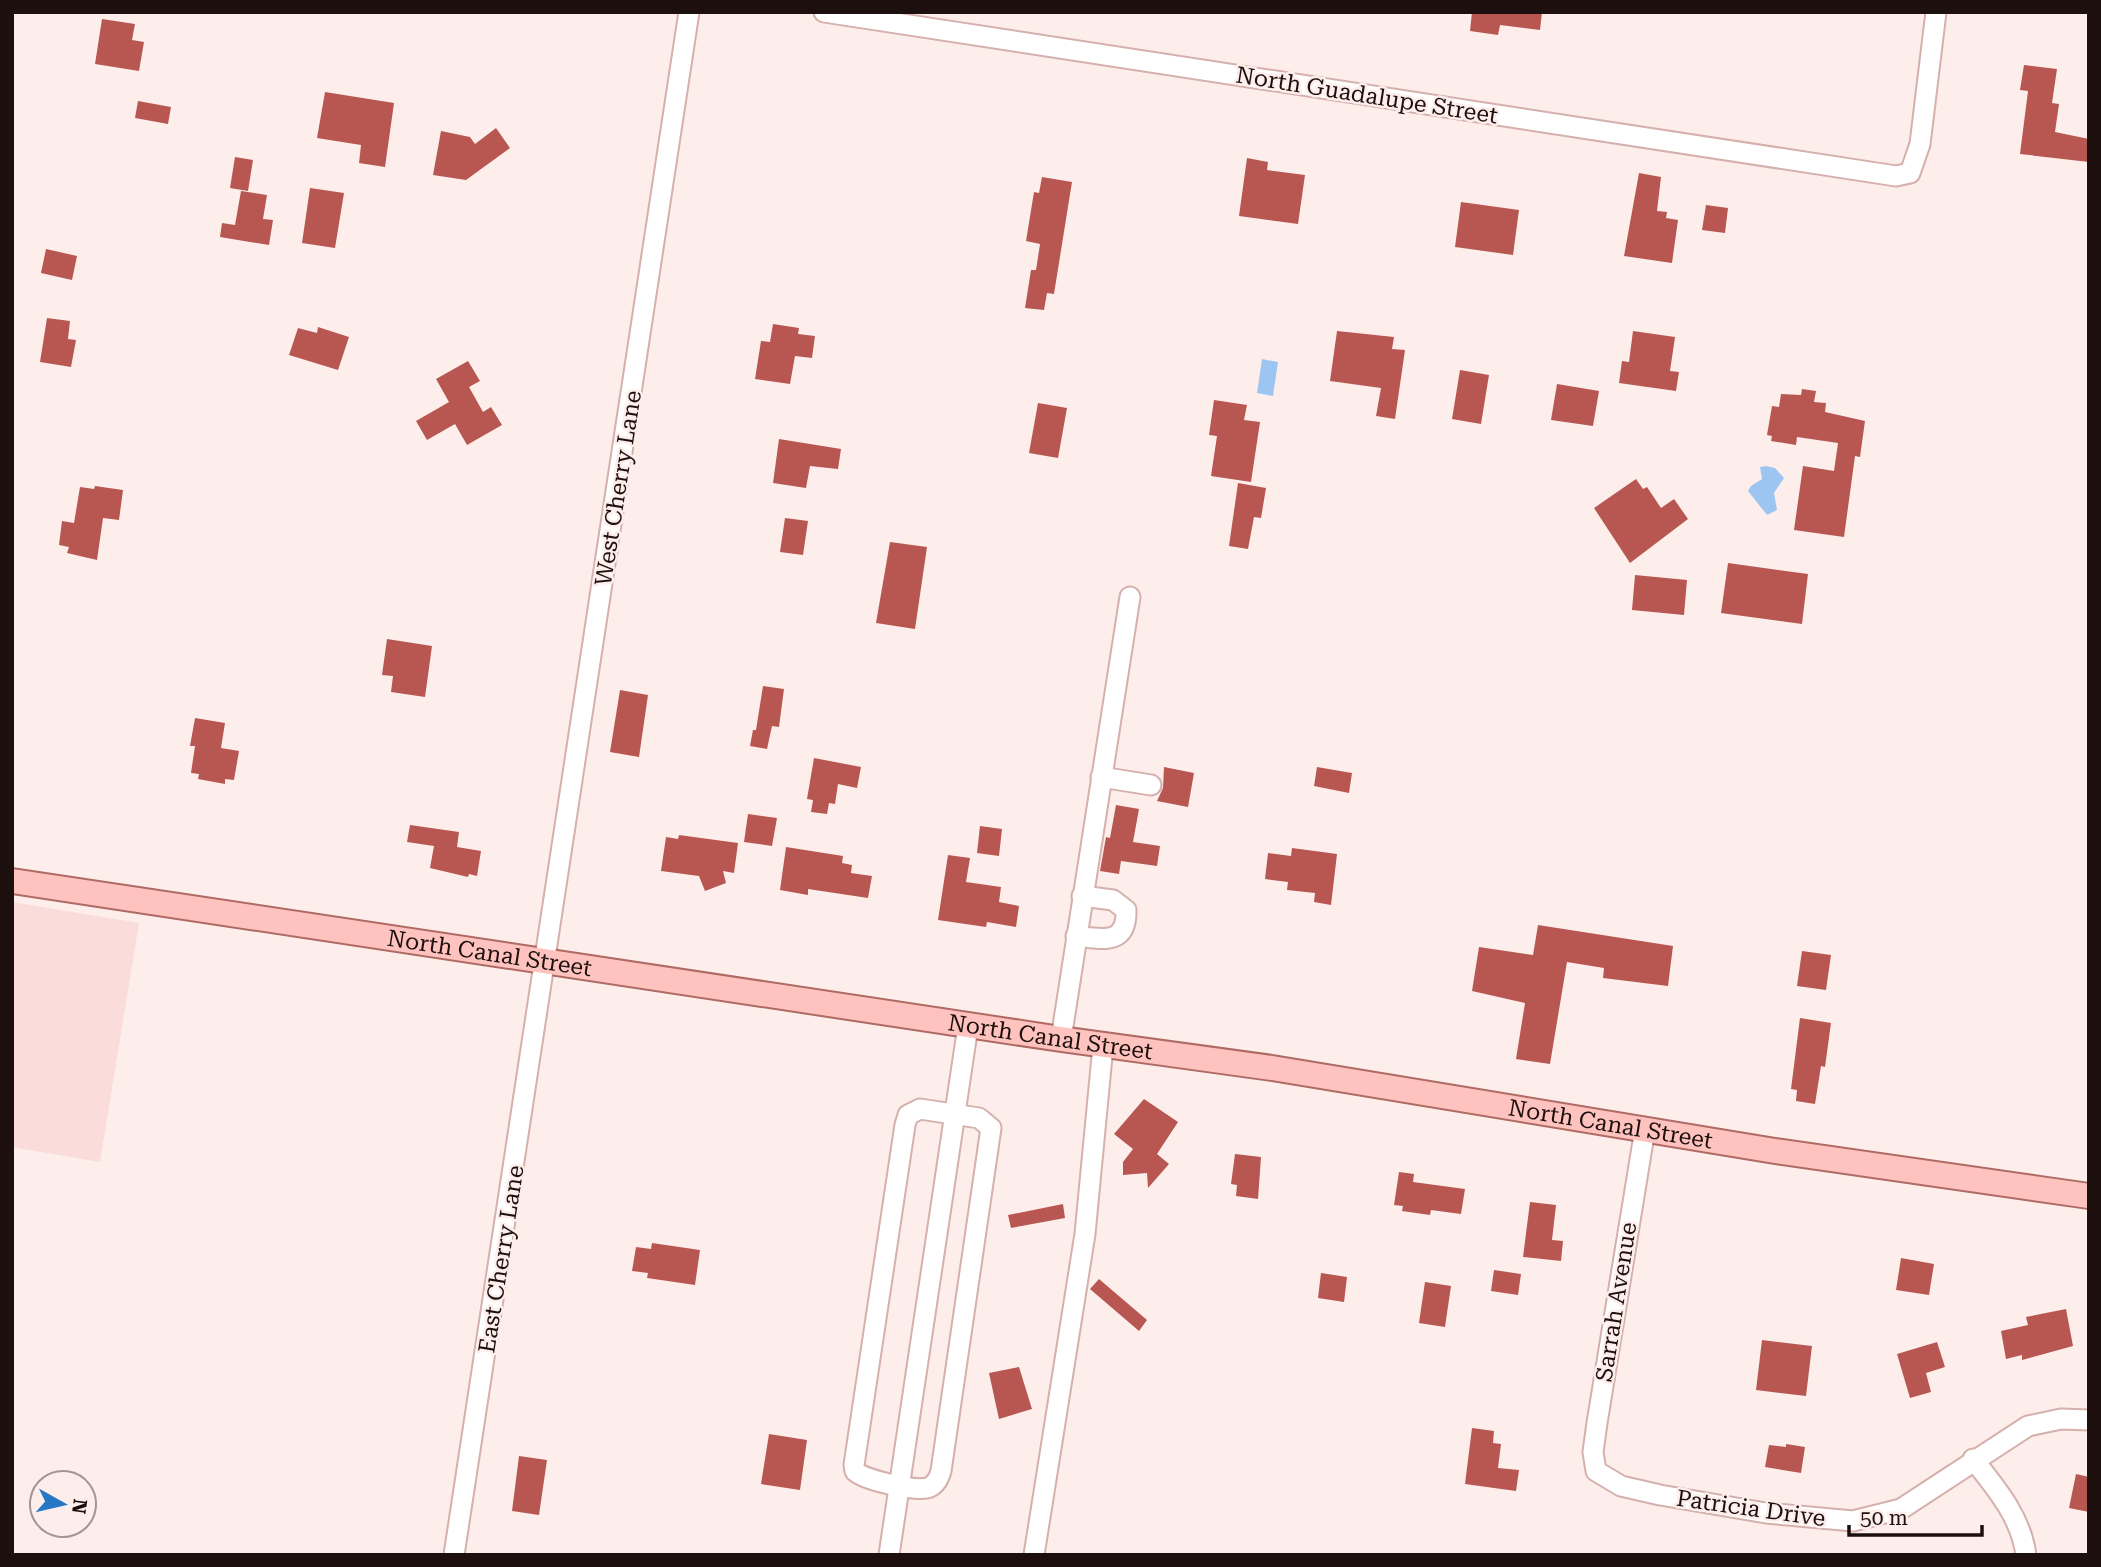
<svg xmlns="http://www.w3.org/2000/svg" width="2101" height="1567" font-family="'Roboto Serif',serif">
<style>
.built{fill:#faddda}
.water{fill:#9dc5f2}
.building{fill:#b85751}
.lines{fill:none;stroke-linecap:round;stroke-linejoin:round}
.minor-casing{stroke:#d5b0ac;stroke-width:23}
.major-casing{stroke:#af6a64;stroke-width:28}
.minor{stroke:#fff;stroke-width:19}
.major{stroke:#fec3be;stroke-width:24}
.labels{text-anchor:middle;stroke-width:5;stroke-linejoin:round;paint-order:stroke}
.street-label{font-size:23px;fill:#1c0f0e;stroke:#fdeeec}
</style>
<rect width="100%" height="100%" fill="#fdeeec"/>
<path class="built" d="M12,902L139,923L100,1162L12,1147Z"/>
<g class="water">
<path d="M1262,359L1278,362L1273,396L1257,393Z"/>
<path d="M1766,466L1775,468L1784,478L1774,493L1777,510L1767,515L1748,491L1751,486L1762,479L1760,467Z"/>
</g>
<g class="building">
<path d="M1472,12H1542L1540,30L1500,25L1498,35L1470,31Z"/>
<path d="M102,19L135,24L132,40L144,42L139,71L95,64Z"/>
<path d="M2024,65L2057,69L2052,103L2059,104L2055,132L2089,139V162L2020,154L2028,91L2020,90Z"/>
<path d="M325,92L394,103L385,167L359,163L361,145L317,138Z"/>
<path d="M138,101L171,107L168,124L135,118Z"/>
<path d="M496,128L510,148L466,180L433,175L441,131L470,137L475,144Z"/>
<path d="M235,157L253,160L248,191L230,188Z"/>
<path d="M1247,158L1268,162L1267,170L1305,175L1298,224L1239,216Z"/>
<path d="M1639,173L1661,177L1657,211L1667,212L1666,218L1678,220L1672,263L1624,256Z"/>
<path d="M1042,177L1072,182L1054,294L1047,293L1044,310L1025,308L1031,270H1036L1040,244L1026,241L1034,192L1039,193Z"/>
<path d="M310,188L344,193L335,248L302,243Z"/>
<path d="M241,191L267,195L263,219L273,220L269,245L220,237L222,223L235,225Z"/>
<path d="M1461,202L1519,210L1513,255L1455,247Z"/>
<path d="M1706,205L1728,208L1725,233L1702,230Z"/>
<path d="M46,249L77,256L72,280L41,273Z"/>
<path d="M47,318L70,321L68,339L76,340L71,367L40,362Z"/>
<path d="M773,324L799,328L798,334L815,336L812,358L795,356L790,384L755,379L761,341L770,342Z"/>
<path d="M318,327L349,337L338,370L289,355L298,328L317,333Z"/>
<path d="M1337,331L1394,337L1392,349L1405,350L1395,419L1376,416L1381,388L1330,381Z"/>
<path d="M1633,331L1675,337L1670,371L1679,372L1676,391L1619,383L1622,361L1629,362Z"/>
<path d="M468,361L480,381L469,387L483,412L491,407L502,425L467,445L455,424L427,440L416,421L449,402L436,379Z"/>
<path d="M1460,370L1489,375L1481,424L1452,419Z"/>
<path d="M1557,384L1599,391L1593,426L1551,420Z"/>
<path d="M1802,389L1816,391L1814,402L1826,403L1825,412L1865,421L1860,457L1855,456L1844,537L1794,530L1803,466L1834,471L1838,443L1797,437L1796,445L1771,441L1772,436L1767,435L1772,406L1779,407L1781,394L1801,395Z"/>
<path d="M1214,400L1247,405L1244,420L1260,422L1251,482L1211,476L1217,436L1209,435Z"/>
<path d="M1038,403L1067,408L1058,458L1029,453Z"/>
<path d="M779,439L841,449L838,469L810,466L806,488L773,483Z"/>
<path d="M1636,479L1643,489L1647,487L1661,508L1674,499L1688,519L1630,563L1594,508Z"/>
<path d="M1238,483L1266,488L1261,518L1254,517L1248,549L1229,546Z"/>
<path d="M95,486L123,490L119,520L103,518L97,560L67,553L69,547L59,545L62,521L74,523L80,487L94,489Z"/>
<path d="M785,518L808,521L803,555L780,552Z"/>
<path d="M890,542L927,547L915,629L876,623Z"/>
<path d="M1728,563L1808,574L1802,624L1721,613Z"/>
<path d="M1635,575L1687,580L1684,615L1632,610Z"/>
<path d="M387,639L432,646L425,697L391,692L393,676L382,675Z"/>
<path d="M763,686L784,689L779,727L772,726L767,749L750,746L753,730H756Z"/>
<path d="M620,690L648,695L639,757L610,752Z"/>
<path d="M195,718L225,723L221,748L239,751L234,780L225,779V784L198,779L199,774L191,773L195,746H190Z"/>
<path d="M814,758L861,767L857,788L838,784L835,804L829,803L827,814L811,812L813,800L807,799Z"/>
<path d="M1164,767L1194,773L1188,807L1157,801L1163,788Z"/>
<path d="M1317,767L1352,773L1349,793L1314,786Z"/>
<path d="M1116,805L1139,809L1133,842L1160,846L1157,866L1121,861L1119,874L1100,871L1106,837L1110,838Z"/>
<path d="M748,814L777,818L772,846L744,842Z"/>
<path d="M410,825L459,832L457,847L481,851L477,876L469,874L468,877L430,868L434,846L407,842Z"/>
<path d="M980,826L1002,829L999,856L977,853Z"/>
<path d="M679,835L738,843L734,873L723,871L726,883L705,891L699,876L661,871L666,837L678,839Z"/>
<path d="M786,847L843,856L842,863L852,865L851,873L872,876L868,898L808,889V895L780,890Z"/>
<path d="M1292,848L1337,854L1331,905L1314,902L1315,893L1287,890L1288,882L1265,879L1268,853L1291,856Z"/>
<path d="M948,855L970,858L966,882L1001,887L999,902L1019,906L1016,927L987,922L986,927L938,920Z"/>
<path d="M1538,925L1673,946L1668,986L1603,978L1604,968L1567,962L1550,1064L1516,1059L1525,1003L1472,991L1479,947L1533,955Z"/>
<path d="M1802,951L1831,955L1826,990L1797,986Z"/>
<path d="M1800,1018L1831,1023L1825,1067L1821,1066L1815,1104L1796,1101L1797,1090L1791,1089Z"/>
<path d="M1144,1099L1178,1122L1157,1154L1169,1164L1148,1188L1147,1173L1123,1175V1162L1133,1149L1114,1134Z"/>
<path d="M1235,1154L1261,1157L1258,1199L1236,1196L1237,1185L1231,1184Z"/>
<path d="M1399,1172L1414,1174L1413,1182L1465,1189L1461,1214L1431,1210L1430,1215L1402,1211L1403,1206L1394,1205Z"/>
<path d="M1530,1202L1556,1205L1552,1240L1563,1241L1561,1261L1523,1257Z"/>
<path d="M1063,1204L1065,1218L1011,1228L1008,1215Z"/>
<path d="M652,1243L700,1250L695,1285L647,1278L648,1273L632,1271L636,1247L651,1249Z"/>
<path d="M1901,1258L1934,1264L1929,1295L1896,1290Z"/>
<path d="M1494,1270L1521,1274L1518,1295L1491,1291Z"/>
<path d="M1321,1273L1347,1277L1344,1302L1318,1298Z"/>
<path d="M1099,1279L1147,1320L1139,1331L1090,1289Z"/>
<path d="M1425,1282L1451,1286L1445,1327L1419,1323Z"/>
<path d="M2066,1309L2073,1346L2022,1360V1355L2006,1359L2001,1331L2028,1325L2026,1317Z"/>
<path d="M1762,1340L1812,1346L1806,1396L1756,1390Z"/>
<path d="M1937,1342L1945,1367L1926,1373L1931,1392L1910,1398L1897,1354Z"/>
<path d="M1019,1367L1032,1409L999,1419L989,1373Z"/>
<path d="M1472,1428L1494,1431L1493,1443L1501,1444L1498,1468L1519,1470L1516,1491L1465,1484Z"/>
<path d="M769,1434L807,1440L800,1490L761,1484Z"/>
<path d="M1786,1444L1805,1447L1801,1473L1765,1467L1769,1445L1786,1447Z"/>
<path d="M519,1456L547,1460L539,1515L512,1511Z"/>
<path d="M2076,1474L2089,1477V1512L2069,1508Z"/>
</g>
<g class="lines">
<defs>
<g id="minor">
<path d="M824,12L1896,176L1910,173L1920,144L1936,12"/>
<path d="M1101,777L1151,785"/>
<path d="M1076,936C1102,939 1127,946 1126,910L1113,900L1082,896"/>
<path d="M1061,1039L1130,597"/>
<path d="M920,1109L979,1118L991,1128L941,1471C939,1478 935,1486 927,1488C913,1491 864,1480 855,1471L854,1465L905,1125L908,1115Z"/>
<path d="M1645,1129L1597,1423L1593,1452L1596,1471L1621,1486L1660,1495L1766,1513L1853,1521L1901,1509L2028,1426L2061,1419L2089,1420"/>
<path d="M1973,1459C1996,1488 2021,1517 2026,1555"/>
<path d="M454,1555L689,12"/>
<path d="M889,1555L968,1026"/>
<path d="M1034,1555L1085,1234L1103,1046"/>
</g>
<g id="major">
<path id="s1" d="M12,881L1061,1039L1272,1068L1775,1151L2089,1196"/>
</g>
</defs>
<use href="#minor" class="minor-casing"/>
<use href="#major" class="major-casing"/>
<use href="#minor" class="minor"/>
<use href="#major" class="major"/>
</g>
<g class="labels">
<g class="street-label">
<text transform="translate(1367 95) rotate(9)" y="8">North Guadalupe Street</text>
<text transform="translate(618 488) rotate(-81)" y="8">West Cherry Lane</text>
<text dy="8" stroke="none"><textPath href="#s1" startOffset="483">North Canal Street</textPath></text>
<text dy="8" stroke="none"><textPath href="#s1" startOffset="1050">North Canal Street</textPath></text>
<text dy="8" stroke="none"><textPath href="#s1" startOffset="1617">North Canal Street</textPath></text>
<text transform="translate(501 1259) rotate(-81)" y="8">East Cherry Lane</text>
<text transform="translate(1616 1302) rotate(-81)" y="8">Sarrah Avenue</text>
<text transform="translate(1751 1508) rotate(8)" y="8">Patricia Drive</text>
</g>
</g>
<rect width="2101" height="1567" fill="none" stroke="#1c0f0e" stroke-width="28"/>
<g transform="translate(63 1504) rotate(98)"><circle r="33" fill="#fdeeec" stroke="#a39593" stroke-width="2"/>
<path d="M0-5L12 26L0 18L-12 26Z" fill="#2677c6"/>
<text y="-10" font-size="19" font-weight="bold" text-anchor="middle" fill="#1c0f0e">N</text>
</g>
<path d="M1849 1525v10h133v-10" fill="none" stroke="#1c0f0e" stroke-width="3.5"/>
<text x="1860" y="1525" font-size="21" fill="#1c0f0e" stroke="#fdeeec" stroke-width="5" paint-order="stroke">50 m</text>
</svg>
